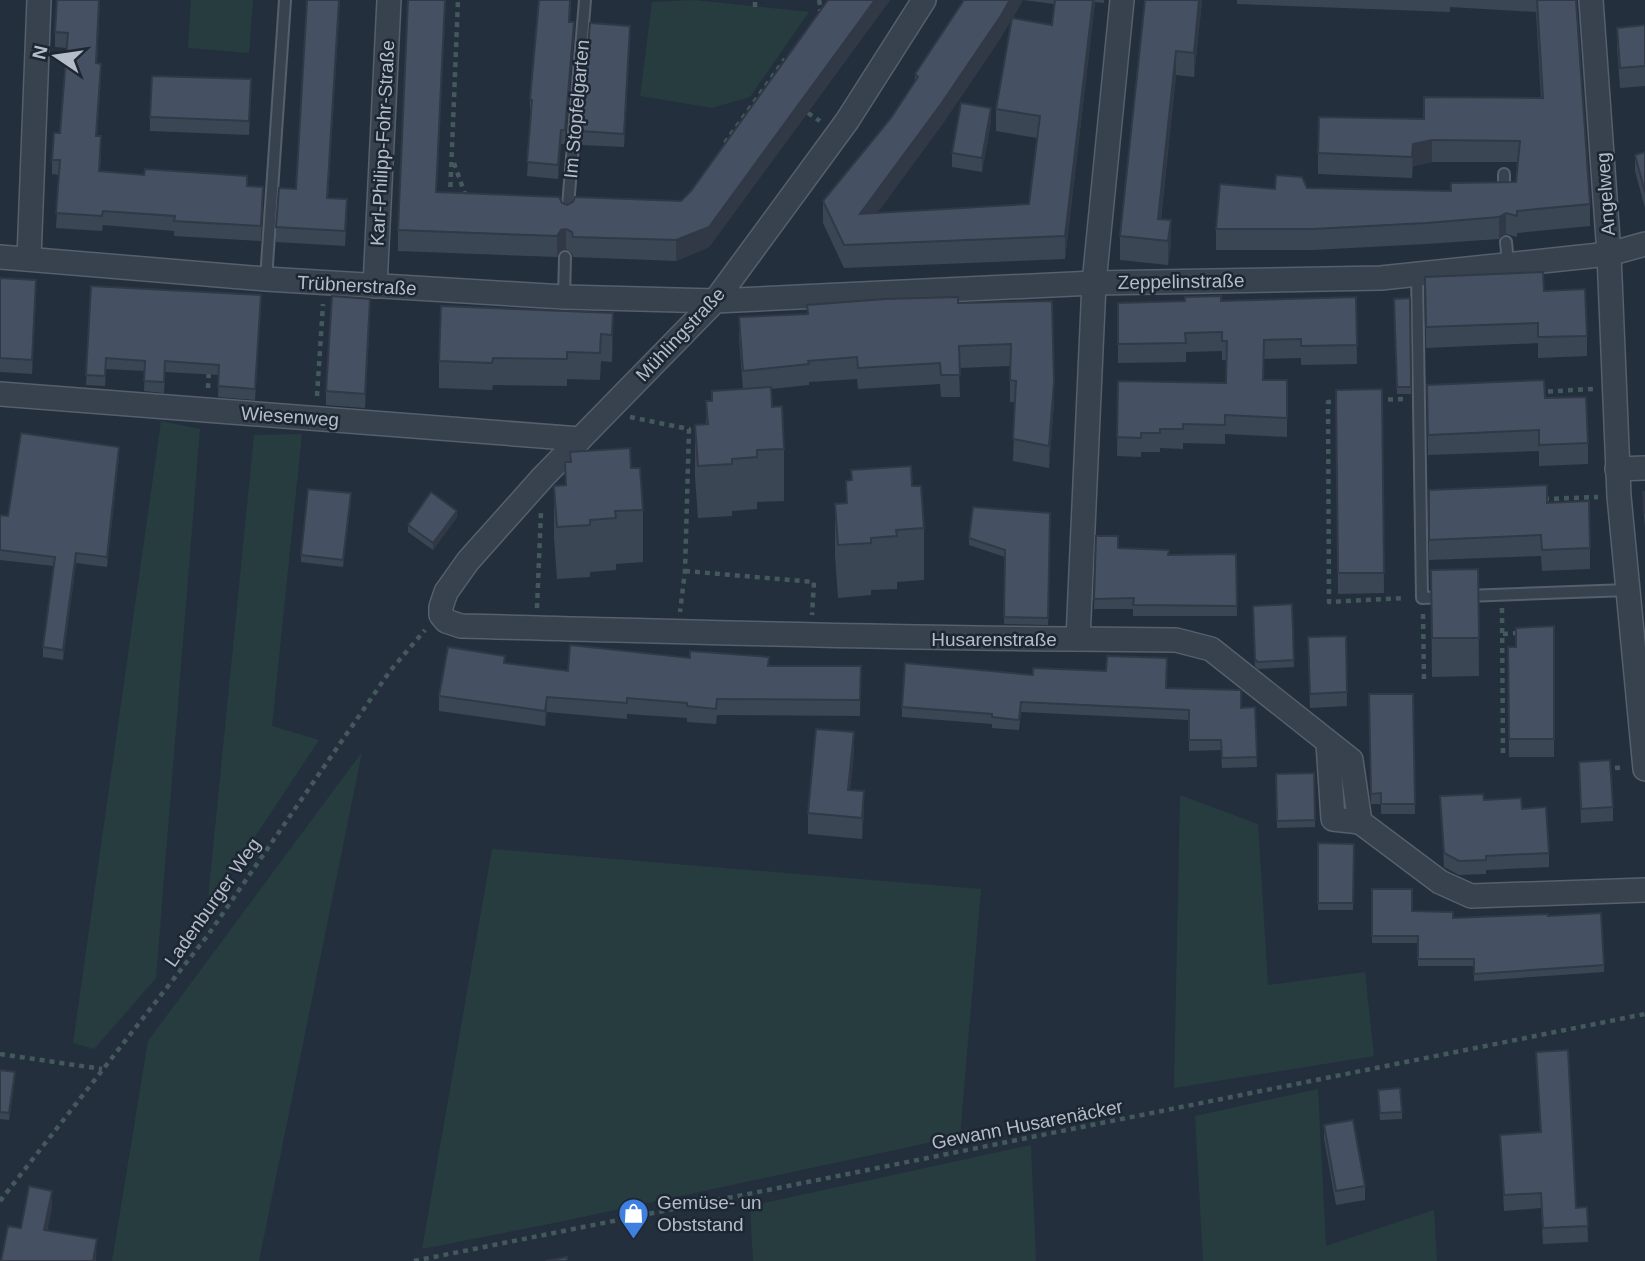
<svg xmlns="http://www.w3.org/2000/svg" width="1645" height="1261" font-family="Arial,sans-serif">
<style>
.green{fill:#263c3f}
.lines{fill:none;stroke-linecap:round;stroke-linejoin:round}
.service-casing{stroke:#565f6c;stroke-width:14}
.minor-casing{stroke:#565f6c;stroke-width:26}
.path{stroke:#44595c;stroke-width:4.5;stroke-dasharray:5 5;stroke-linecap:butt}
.service{stroke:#38414e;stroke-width:10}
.minor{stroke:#38414e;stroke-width:23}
.wall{fill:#3b4654;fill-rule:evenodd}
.shaded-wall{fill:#303945}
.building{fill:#455162;stroke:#303945;stroke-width:2}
.labels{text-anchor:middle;stroke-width:5;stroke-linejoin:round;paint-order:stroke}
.street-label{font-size:19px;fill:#b4bcc9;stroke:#1d2633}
.poi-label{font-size:19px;fill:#b4bcc9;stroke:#1d2633;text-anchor:start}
</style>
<rect width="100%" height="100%" fill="#242f3e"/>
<g class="green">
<path d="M191,0H253L249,53L188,48Z"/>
<path d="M694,0L809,12L750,97L712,108L640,96L652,2Z"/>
<path d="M161,421L200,429L156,978L94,1049L73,1043Z"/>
<path d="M302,434L272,726L319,740L207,909L254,435Z"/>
<path d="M362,752L259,1261H112L148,1041Z"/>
<path d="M1180,795L1258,824L1268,985L1365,972L1374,1056L1174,1088Z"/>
<path d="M492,849L981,889L960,1136L564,1221L422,1249Z"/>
<path d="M1318,1089L1326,1246L1434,1210L1437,1261H1203L1195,1116Z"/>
<path d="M1031,1145L1036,1261H753L750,1206Z"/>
</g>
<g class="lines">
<defs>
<g id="service">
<path d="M1504,174V194"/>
<path d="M567,218L585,0"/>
<path d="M1506,242L1508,263"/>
<path d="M1417,274L1422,598L1446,597"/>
<path d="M266,279L285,0"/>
<path d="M564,297L565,257"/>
<path d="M1465,596L1628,590"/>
</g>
<g id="minor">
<path d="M924,0L847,121L715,301L543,477L468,561L446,592L441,607V615L446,621L461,626C667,631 872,638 1078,639L1094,283L1122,0"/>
<path d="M1591,0L1609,254L1619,496L1645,769"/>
<path d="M0,257L266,279L564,297L715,301L1094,283L1381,278L1609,254L1645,244"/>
<path d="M29,258L39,0"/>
<path d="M375,286L389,0"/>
<path d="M0,394L580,439"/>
<path d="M1617,469L1645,468"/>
<path d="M1078,639L1176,640L1211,649L1351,760L1360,822L1440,882L1471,896L1645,890"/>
<path d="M1328,743L1333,819L1360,822"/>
</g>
</defs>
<use href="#service" class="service-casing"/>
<use href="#minor" class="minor-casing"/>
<g class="path">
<path d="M819,0L821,10L819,12"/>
<path d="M755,7V0"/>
<path d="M808,113L820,121"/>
<path d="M725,143L785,59"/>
<path d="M454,163L466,197"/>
<path d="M450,197L458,0"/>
<path d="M208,388L209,369"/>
<path d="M1538,392L1593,389"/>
<path d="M317,396L323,304"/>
<path d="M1378,400L1404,399"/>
<path d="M1341,401L1328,402L1329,602L1405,598"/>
<path d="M630,417L689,429L685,571L680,612"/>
<path d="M1544,499L1598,497"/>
<path d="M685,571L814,582L812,615"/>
<path d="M537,608L541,512"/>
<path d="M1502,608L1503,758"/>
<path d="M1423,614L1424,680"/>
<path d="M1503,634L1519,633"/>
<path d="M1605,769L1624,767"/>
<path d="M0,1054L102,1069"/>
<path d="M0,1201L208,935L390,671L425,630"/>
<path d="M414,1261L1645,1014"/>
</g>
<use href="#service" class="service"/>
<use href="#minor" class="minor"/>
</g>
<g class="wall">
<path d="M100,0L97,63L101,78L97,136L101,151L100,171L247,186L263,202L261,241L174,236V231L103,225L102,231L56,228L59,175L52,174V160L60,133L67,48L55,47V32Z"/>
<path d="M340,0L328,198L347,214L345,246L276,242V227L296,189Z"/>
<path d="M571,0L570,22L574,36L565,144H561L558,179L527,176L531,113H530V99Z"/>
<path d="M828,0H890L709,247L676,261L573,257L572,253L566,249L561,250L557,257L398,251V230L437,192L562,203L567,205L681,201L691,191Z"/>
<path d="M964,0H1104V3L1095,2L1065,259L844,268L823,223V201L891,118L915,82V74ZM1023,0L1054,4L1052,25L1012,19ZM1011,20L996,109V131L1037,138L1029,204L877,213L941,126L1000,39Z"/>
<path d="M1145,0H1202L1194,77L1176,75L1161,219L1171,244L1168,265L1120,260V236Z"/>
<path d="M1237,0H1576L1590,204V226L1517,233V237L1506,234L1499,239L1426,244L1313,250H1216V229L1275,189L1307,188L1451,191L1516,182L1518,162H1432L1413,166L1412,178L1318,174V153L1424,119L1541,98L1536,12L1450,7V12L1237,4Z"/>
<path d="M1645,25V86L1620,88L1617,48V28Z"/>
<path d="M630,40L624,147L581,145V131Z"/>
<path d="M251,93L249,135L150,131V117Z"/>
<path d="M991,122L982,172L952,167V153Z"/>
<path d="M1645,152V208L1635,171V155Z"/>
<path d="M1425,277L1544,291L1587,336V356L1538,358V343L1426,348Z"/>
<path d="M0,278L36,294L32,374L0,372Z"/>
<path d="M91,286L261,305L255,400L218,397L219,375L165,372L164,393L144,391L145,371L106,369L105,386L86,385Z"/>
<path d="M1356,297L1357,364L1301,365V358L1264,359V380H1287V437L1225,434V444L1183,443V449L1160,448V452H1141V457L1117,456L1118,381L1226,383L1227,360H1222V351L1186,352V362L1118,363V303Z"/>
<path d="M1410,298L1411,394H1397L1394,299Z"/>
<path d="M1052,301L1054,403L1049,468L1013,461L1015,402H1010V366L959,368L960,397H941L940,384L858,389L857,379L809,382V385L771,389L772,407L784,449V501L757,502V509L732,511V516L698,518L695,477V425L706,424V401H712L743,389L739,339V317L807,314V305Z"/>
<path d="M370,312L365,408L326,405V391Z"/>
<path d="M613,313L612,362L601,361L600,380L567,379V386L493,385L492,390L439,388V361Z"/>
<path d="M1427,385L1588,443V464L1539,466V451L1428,455Z"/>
<path d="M1382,389L1384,593L1338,594L1336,390Z"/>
<path d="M570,452L631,468L643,510V562L616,564V570L590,572V577L557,579L554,538V486L565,485V462H570Z"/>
<path d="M119,456L107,567L76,563L63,660L43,657V647L54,566L0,560V515L8,516Z"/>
<path d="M851,470L912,486L924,528V580L897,582V589L871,590V595L838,598L835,556V504L846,503V481L851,480Z"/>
<path d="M1429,490L1547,503L1590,548V569L1542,571L1541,556L1429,560Z"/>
<path d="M1643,492H1645V528L1643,506Z"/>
<path d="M351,500L343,567L301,562V555Z"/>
<path d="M1050,513L1048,625L1004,624L1005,557L969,545V538Z"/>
<path d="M457,517L433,550L408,532V525Z"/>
<path d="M1096,536L1118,548L1168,555L1236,554L1237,616H1133V609H1094Z"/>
<path d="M1478,569L1479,676L1432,677L1431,570Z"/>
<path d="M1292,604L1294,667L1258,669L1255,666L1253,606Z"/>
<path d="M1554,626V757H1509L1508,647H1516Z"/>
<path d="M1346,636L1347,706L1310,708L1308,637Z"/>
<path d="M505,663L568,671L769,666H861L860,716L717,715L716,724L687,722V718L627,714V719L547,712L545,726L439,711V696Z"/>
<path d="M1167,688L1241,708L1255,707L1257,767L1222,768L1221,750L1189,751V720L1021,712L1019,730L992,728V724L902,717V707Z"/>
<path d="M1369,694H1413L1415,814H1381V804H1371Z"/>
<path d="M854,753L850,790L864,812L862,839L808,834V813Z"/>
<path d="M1579,762L1613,807V821L1581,823Z"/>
<path d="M1314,773L1315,827L1277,828L1276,774Z"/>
<path d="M1440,796L1484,800L1522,809L1549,853V867L1486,870V874L1459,875L1444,867Z"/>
<path d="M1318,843L1354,844L1353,910H1318Z"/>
<path d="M1372,889L1412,911L1453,918L1548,916L1604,965V972L1474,981V966H1418V943H1372Z"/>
<path d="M1536,1052L1576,1208L1587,1207L1588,1242L1543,1244L1541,1208L1504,1211L1500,1135L1540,1132Z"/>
<path d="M0,1070L15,1079L9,1120L0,1119Z"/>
<path d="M1378,1097L1402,1112V1119L1380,1120Z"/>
<path d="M1324,1125L1365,1186V1200L1336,1205L1324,1139Z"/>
</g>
<g class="shaded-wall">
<path d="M99,0H100L96,78V63Z"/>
<path d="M339,0H340L327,213V198Z"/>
<path d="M445,0H446L436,213V192Z"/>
<path d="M875,0H890L709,247L676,261V240Z"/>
<path d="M1010,0H1023L1000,39L941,126L860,236V214Z"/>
<path d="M1093,0H1095L1065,259V236Z"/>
<path d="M1199,0H1202L1194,77V53Z"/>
<path d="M574,22V36L565,144V130Z"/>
<path d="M630,26V40L624,147V134Z"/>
<path d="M1176,51V75L1158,243V219Z"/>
<path d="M101,64V78L96,150V136Z"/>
<path d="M991,108V122L982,172V158Z"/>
<path d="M561,130V144L558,179V165Z"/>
<path d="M1432,140V162L1413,166L1412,178L1413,144Z"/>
<path d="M263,187V202L261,241V226Z"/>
<path d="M1506,213V234L1499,239V217Z"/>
<path d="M1171,220V244L1168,265V241Z"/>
<path d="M566,229V249L561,250L557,257V236L561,230Z"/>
<path d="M36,280V294L32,374V360Z"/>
<path d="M370,299V312L365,408V394Z"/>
<path d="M613,313V340L612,362V335Z"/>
<path d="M1054,382V403L1049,468V446Z"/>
<path d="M119,447V456L107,567V557Z"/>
<path d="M351,493V500L343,567V560Z"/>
<path d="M457,511V517L433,550V543Z"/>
<path d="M76,553V563L63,660V650Z"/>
<path d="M547,697V712L545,726V711Z"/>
<path d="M854,732V753L848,810V790Z"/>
<path d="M864,791V812L862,839V818Z"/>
<path d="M15,1072V1079L9,1120V1113Z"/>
<path d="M52,1191V1209L44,1248V1230Z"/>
<path d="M97,1239L96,1261H93Z"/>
</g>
<g class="building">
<path d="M57,0H99L96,63L101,64L96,136H101L99,171L144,175L145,169L247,176V186L263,187L261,226L174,221L175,216L103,211L102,216L56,213L60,160H52L54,133H60L68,33L55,32Z"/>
<path d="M307,0H339L327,198L347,199L345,231L276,227L279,188L296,189Z"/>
<path d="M408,0H445L436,192L559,197L562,203L567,205L573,202L575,197L681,201L691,191L828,0H875L709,227L676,240L573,237L572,232L566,229L561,230L557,236L398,230Z"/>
<path d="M539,0H570L569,22H574L565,130H561L558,165L527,162L532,100L530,99Z"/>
<path d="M964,0H1010L1000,17L941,104L860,214L1029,204L1040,116L996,109L1012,18L1052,25L1055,0H1093L1065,236L844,245L823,201L891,118L918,77L915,74Z"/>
<path d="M1145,0H1199L1194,53L1176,51L1158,219L1171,220L1168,241L1120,236Z"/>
<path d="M1537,0H1576L1590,204L1517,211V216L1506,213L1499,217L1426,223L1313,229H1216L1220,184L1275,189L1276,175L1302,177L1307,188L1451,191V183L1516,182L1520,141L1432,140L1413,144L1412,157L1318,153L1319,117L1424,119V97L1543,98Z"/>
<path d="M590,23L630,26L624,134L581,131Z"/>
<path d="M1645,25V66L1620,68L1617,28Z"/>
<path d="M152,76L251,79L249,121L150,117Z"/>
<path d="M961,103L991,108L982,158L952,153Z"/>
<path d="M1645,152V192L1635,155Z"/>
<path d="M1543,272L1544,291L1585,289L1587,336L1538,337V323L1426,327L1425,277Z"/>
<path d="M0,278L36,280L32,360L0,358Z"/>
<path d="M91,286L261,295L255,389L218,386L219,365L165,361L164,382L144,381L145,361L106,358L105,376L86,375Z"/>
<path d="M332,296L370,299L365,394L326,391Z"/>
<path d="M1221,296V301L1356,297L1357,345L1301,346V339L1264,340L1263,380H1287V418L1225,415V425L1183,424V429H1160V433H1141V438L1117,437L1118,381L1226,383L1227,341H1222V332L1185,333L1186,343L1118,344V303L1185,301V297Z"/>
<path d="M958,297V303L1052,301L1054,382L1049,446L1013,439L1016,381L1010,380L1011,344L959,346L960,375H941L940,363L858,368L857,357L808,361L809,364L743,371L739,317L808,314L807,305L885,299Z"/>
<path d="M1410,298L1411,387H1397L1394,299Z"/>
<path d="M441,306L613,313L612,335L601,334L600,353L567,352V359L493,358L492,363L439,361Z"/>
<path d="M1544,380L1545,398L1586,397L1588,443L1539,445V430L1428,435L1427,385Z"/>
<path d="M771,387L772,407L782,406L784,449L757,450V457L732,459V464L698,466L695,425L708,424L706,401H712V391Z"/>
<path d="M1382,389L1384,573H1338L1336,390Z"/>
<path d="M21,433L119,447L107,557L76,553L63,650L43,647L55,557L0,550V515L8,516Z"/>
<path d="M630,448L631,468H640L643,510L615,511L616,518L590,520V525L557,527L554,486L566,485L565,462H571L570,452Z"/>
<path d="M911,466L912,486H921L924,528L896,530L897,536L871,538V543L838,545L835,504L847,503L846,481L852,480L851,470Z"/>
<path d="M1547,485V503L1589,501L1590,548L1542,550L1541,535L1429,540V490Z"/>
<path d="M308,489L351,493L343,560L301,555Z"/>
<path d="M431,492L457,511L433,543L408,525Z"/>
<path d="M1643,492H1645V514Z"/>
<path d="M973,507L1050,513L1048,618L1004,617L1005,550L969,538Z"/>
<path d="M1096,536H1118V548L1169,550L1168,555L1236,554L1237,606L1133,605L1134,598L1094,599Z"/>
<path d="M1478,569L1479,638H1432L1431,570Z"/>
<path d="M1292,604L1294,660L1258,662L1255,659L1253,606Z"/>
<path d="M1554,626V739H1509L1508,647H1516V628Z"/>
<path d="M1346,636L1347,692L1310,694L1308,637Z"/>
<path d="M570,645L690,658V651L769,657L768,666H861L860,700L717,699L716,709L687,706V703L627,698V703L547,697L545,711L439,696L448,647L505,656L504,663L568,671Z"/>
<path d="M1107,656L1167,658L1166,688L1241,690V708L1255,707L1257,757L1222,758L1221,740H1189V710L1021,702L1019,720L992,717V714L902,707L905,663L1033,675V668L1106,671Z"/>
<path d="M1369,694H1413L1415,804H1381V793L1371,794Z"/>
<path d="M816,729L854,732L848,790L864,791L862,818L808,813Z"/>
<path d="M1610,760L1613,807L1581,809L1579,762Z"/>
<path d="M1314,773L1315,820L1277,821L1276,774Z"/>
<path d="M1483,794L1484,800L1521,798L1522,809L1546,807L1549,853L1486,856V860L1459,861L1444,853L1440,796Z"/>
<path d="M1318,843L1354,844L1353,903H1318Z"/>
<path d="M1372,889H1412V911L1453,912V918L1548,914V916L1601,913L1604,965L1474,974V959H1418V936H1372Z"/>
<path d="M1568,1050L1576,1208L1587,1207L1588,1226L1543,1228L1541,1193L1504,1195L1500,1135L1541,1132L1536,1052Z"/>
<path d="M0,1070L15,1072L9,1113L0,1112Z"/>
<path d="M1400,1088L1402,1112L1380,1113L1378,1090Z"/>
<path d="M1353,1120L1365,1186L1336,1191L1324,1125Z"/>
<path d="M29,1186L52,1191L44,1230L97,1239L93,1261H0H1L8,1226L21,1228Z"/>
<path d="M567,1257V1261H546Z"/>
</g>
<defs>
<symbol id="shop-pin" viewBox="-11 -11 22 30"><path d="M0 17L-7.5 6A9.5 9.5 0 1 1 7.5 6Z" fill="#3f7fe0" stroke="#1d2633"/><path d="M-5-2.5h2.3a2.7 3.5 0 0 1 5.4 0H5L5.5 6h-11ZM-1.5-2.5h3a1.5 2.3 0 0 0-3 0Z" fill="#fff"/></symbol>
</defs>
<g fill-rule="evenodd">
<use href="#shop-pin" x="616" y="1196" width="35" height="47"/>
</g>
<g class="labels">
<g class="street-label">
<text transform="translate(576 109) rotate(-85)" y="7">Im Stopfelgarten</text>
<text transform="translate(382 143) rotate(-87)" y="7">Karl-Philipp-Fohr-Straße</text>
<text transform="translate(1605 194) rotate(-94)" y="7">Angelweg</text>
<text transform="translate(1181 281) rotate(-1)" y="7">Zeppelinstraße</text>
<text transform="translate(357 285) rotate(3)" y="7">Trübnerstraße</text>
<text transform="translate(680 334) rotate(-47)" y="7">Mühlingstraße</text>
<text transform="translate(290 416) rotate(4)" y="7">Wiesenweg</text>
<text x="994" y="646">Husarenstraße</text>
<text transform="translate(212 902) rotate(-55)" y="7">Ladenburger Weg</text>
<text transform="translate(1027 1124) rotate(-11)" y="7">Gewann Husarenäcker</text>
</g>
<g class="poi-label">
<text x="657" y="1209">Gemüse- un<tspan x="657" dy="22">Obststand</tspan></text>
</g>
</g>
<g transform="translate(56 56) rotate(283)" stroke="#1d2633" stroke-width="5" paint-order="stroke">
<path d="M0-5L12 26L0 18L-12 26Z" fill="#b4bcc9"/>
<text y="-10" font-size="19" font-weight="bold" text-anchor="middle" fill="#b4bcc9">N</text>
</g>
</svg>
